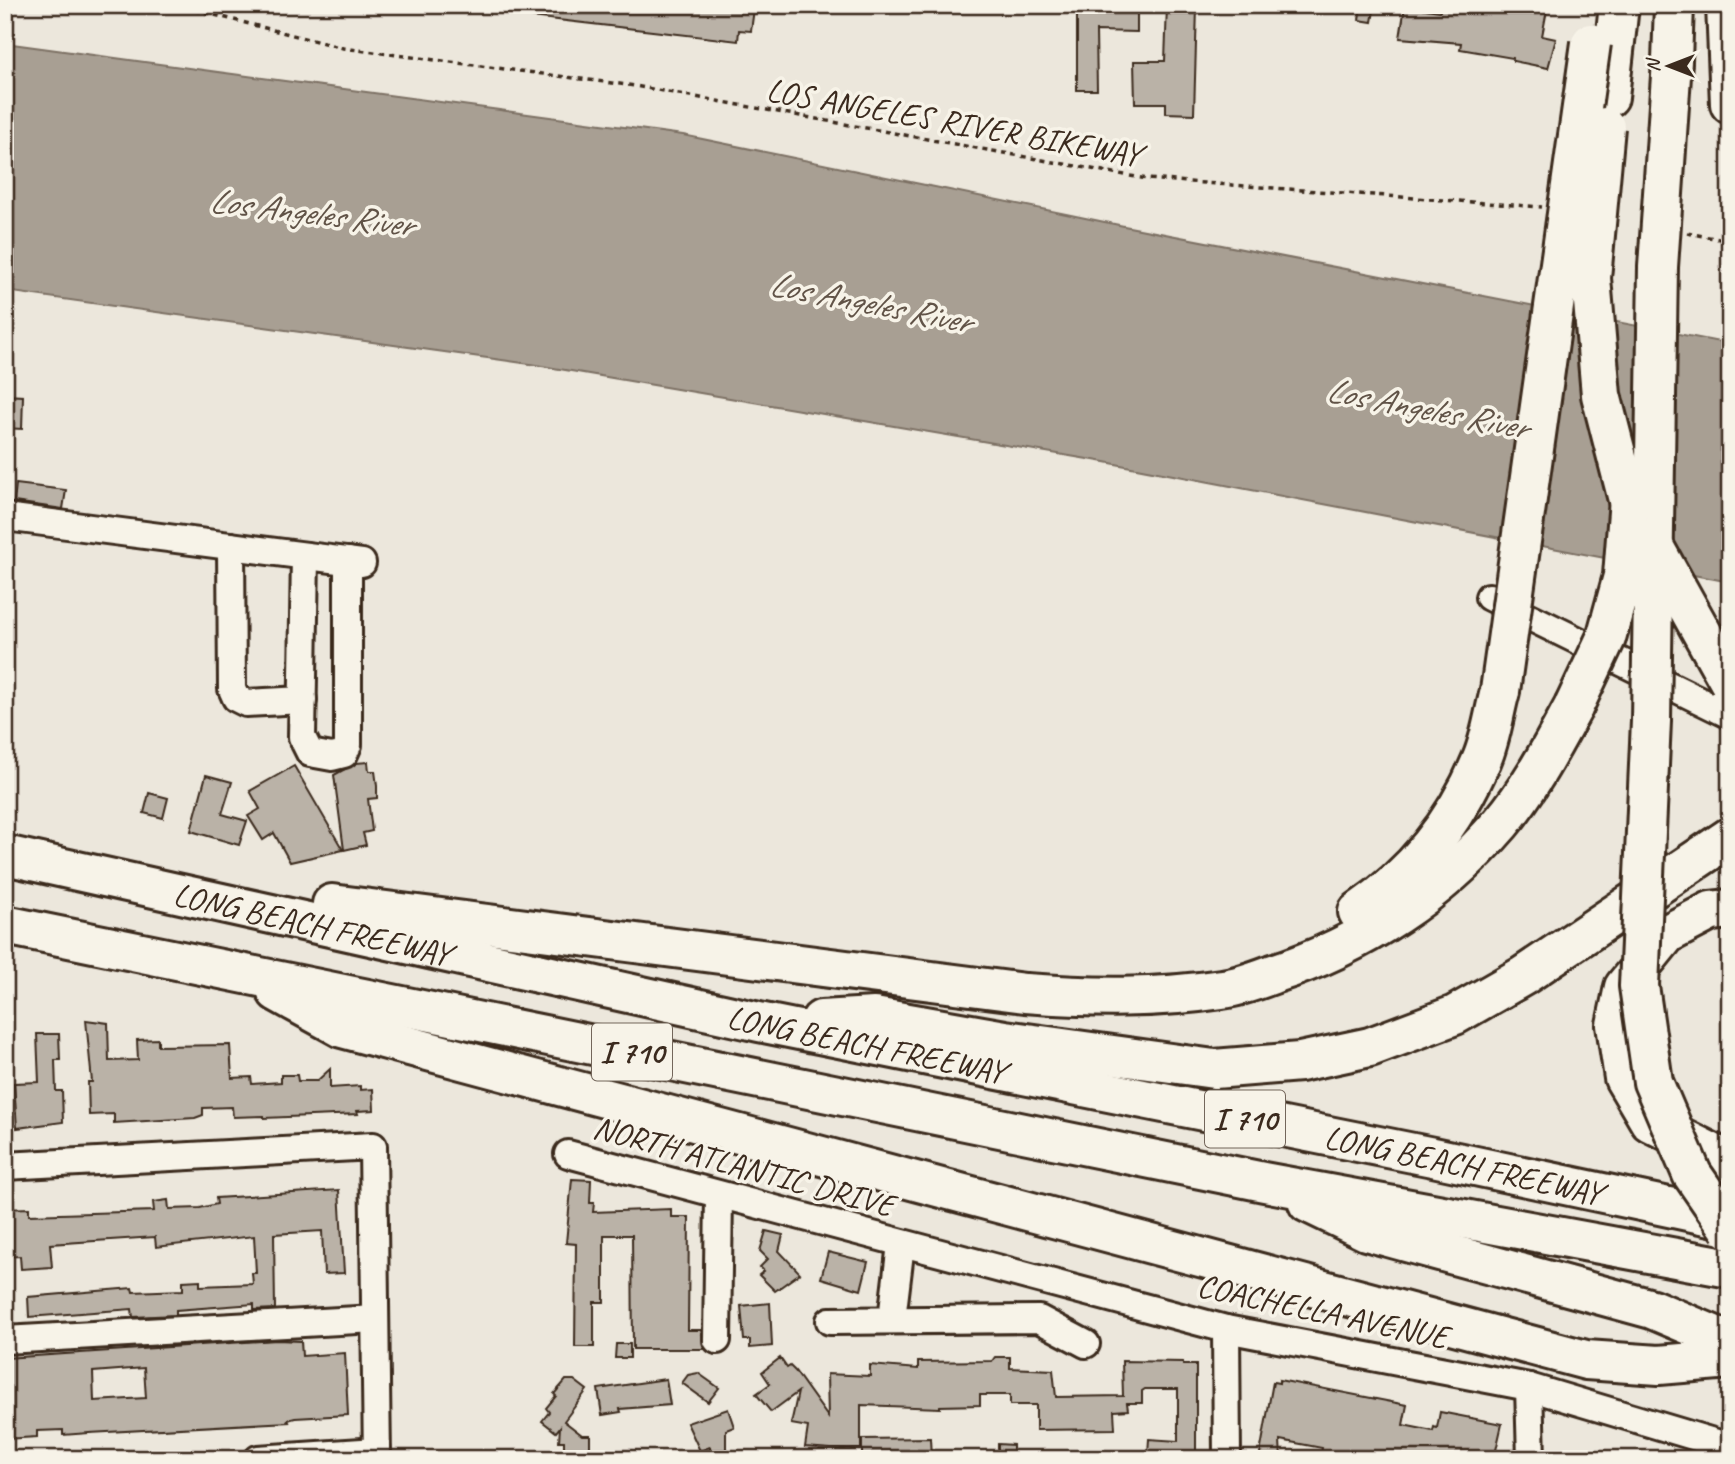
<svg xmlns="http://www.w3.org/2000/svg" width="1735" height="1464" font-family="Caveat,sans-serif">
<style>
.water{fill:#a89f93;stroke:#7c7064;stroke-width:2}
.building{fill:#bab2a7;stroke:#3b2a1e;stroke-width:2;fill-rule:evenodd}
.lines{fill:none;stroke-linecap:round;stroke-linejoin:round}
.minor-casing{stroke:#3b2a1e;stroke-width:32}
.highway-casing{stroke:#3b2a1e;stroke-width:44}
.path{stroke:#3b2a1e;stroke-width:3.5;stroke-dasharray:5 5;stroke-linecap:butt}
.minor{stroke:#f7f3e8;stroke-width:26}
.highway{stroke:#f7f3e8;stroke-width:38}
.highway-bridge-casing{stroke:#3b2a1e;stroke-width:44;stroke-linecap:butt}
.highway-bridge{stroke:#f7f3e8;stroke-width:38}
.labels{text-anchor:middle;stroke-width:7;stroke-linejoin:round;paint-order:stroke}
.shield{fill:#f7f3e8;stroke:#73665b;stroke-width:2}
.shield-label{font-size:32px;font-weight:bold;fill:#3b2a1e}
.street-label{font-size:33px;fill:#3b2a1e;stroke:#f7f3e8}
.water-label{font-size:35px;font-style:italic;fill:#615347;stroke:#f7f3e8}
</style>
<rect width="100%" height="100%" fill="#ece7dc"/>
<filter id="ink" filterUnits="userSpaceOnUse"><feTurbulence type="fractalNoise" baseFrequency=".0143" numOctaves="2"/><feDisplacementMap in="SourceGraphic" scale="14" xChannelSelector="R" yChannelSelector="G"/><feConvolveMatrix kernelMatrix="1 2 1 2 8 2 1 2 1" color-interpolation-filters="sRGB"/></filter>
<g filter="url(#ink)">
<path class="water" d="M5,43L683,135L1124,226L1730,344V582L1105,462L530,364L5,291Z"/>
<g class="building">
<path d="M515,5H742L741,8L754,9L751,31L739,30L738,41L515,15Z"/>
<path d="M1361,5H1375L1372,22L1359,20Z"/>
<path d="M1441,5H1548L1542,36L1556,39L1548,68L1513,61V58L1460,49L1461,43L1400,38L1405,6L1440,11Z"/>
<path d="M1167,6L1197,7L1194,114L1166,113V103H1135L1134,61H1165Z"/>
<path d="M1077,12H1137V32L1096,31L1097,90H1077Z"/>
<path d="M5,395L23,396L22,429L5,428Z"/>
<path d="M16,484L66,490L63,509L14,502Z"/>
<path d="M368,762L369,771H375L377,786V798L368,799L372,831L363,833L366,845L344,850L334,775L356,763Z"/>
<path d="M294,766L343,850L290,862L274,833L263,840L248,816L260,809L250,791Z"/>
<path d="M206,775L232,782L222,814L247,821L239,845L191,831Z"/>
<path d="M149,793L168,798L163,818L144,813Z"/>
<path d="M86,1020L108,1023L109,1061L138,1060L137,1040L158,1039V1046L230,1045L232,1078L251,1077L252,1084L281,1082V1075H297L298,1081H317L330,1069V1088L360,1086V1090L373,1089L374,1110L357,1111L358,1114L264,1118V1116L233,1117L232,1107L203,1108V1115L195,1118L114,1123V1114L89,1115L88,1082H92Z"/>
<path d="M37,1034H59L60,1060H55L56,1091H62L63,1122L17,1128L14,1083L39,1082Z"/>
<path d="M572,1179L591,1180L590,1203H594L593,1212L671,1209V1217H689L688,1330H701L705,1349H633L632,1235H604V1302H594V1347H575L576,1244L566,1243Z"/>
<path d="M339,1190L344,1273L324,1274L322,1231L274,1234L275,1309L254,1310V1304L176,1310V1315L133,1317L132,1309L29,1317L28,1297L132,1288L133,1292L183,1290V1281L200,1280V1286L253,1284L252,1273H256L254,1236L156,1247L155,1237L50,1244L52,1267L21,1269L20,1256L5,1257V1209L29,1208V1215L154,1211L153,1202L168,1200L169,1209L200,1208L217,1204L216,1198Z"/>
<path d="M766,1231L783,1235L779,1251L800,1273L775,1291L759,1275L764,1271L760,1267L768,1259L760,1251Z"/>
<path d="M828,1252L868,1262L861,1290L821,1278Z"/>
<path d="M770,1303L772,1346L750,1348V1340H744L741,1306Z"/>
<path d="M277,1340L301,1341L302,1356L345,1353L348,1415L295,1418L288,1420L289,1422L89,1433L63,1435V1430L37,1431V1437L5,1439V1358ZM144,1368L146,1398L94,1401L93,1372Z"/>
<path d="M616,1344H630V1358H615Z"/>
<path d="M995,1357H1010V1368L1053,1370L1056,1397L1123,1396L1122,1361L1183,1362V1365H1196V1456L1148,1453L1149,1439L1178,1441V1389H1145L1142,1391V1403H1127L1128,1410L1114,1411L1115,1429L1036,1430V1405H1010V1395H980V1405L940,1406V1408L861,1405V1449H831L805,1447L808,1427L791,1424L798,1392L771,1412L756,1394L770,1384L762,1372L780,1358L787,1368L790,1366L795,1371L828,1417L827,1374L870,1376V1365L918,1369V1362L992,1361Z"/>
<path d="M698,1373L719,1388L708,1402L682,1383L688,1375Z"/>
<path d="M666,1379L670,1405L620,1409L621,1412L602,1415L598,1389Z"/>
<path d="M566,1380H574L587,1390L564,1421L582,1435H590V1452H586V1459H564V1441H559L560,1427L556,1432L542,1421L549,1412L546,1408L556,1396L554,1394Z"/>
<path d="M1279,1380L1407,1405L1403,1425L1433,1431L1434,1427L1437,1428L1440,1412L1502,1424L1494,1459H1320L1322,1448L1280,1440L1281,1459H1259L1273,1382L1279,1383Z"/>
<path d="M728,1409L734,1427L726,1430V1459H710V1447L700,1451L687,1423Z"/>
<path d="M930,1438L931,1457H862V1439Z"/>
<path d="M998,1444L1013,1445V1459H998Z"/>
</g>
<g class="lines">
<defs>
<g id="minor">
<path d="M5,517L362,563"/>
<path d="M231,546L232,689L236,698L246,703L303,700"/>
<path d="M305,556L302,737L310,753L332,757L344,754L348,745V561"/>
<path d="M1489,597L1730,715"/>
<path d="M568,1154L1226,1329L1529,1387L1730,1447"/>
<path d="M5,1166L373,1146L377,1459"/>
<path d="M892,1319L901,1244"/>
<path d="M830,1321L1039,1319L1086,1344"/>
<path d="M1226,1329L1227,1459"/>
<path d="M5,1340L375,1319"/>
<path d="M717,1340L719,1195"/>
<path d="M1529,1387L1531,1459"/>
<path d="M258,1459L377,1451"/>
</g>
<g id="highway">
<path d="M1726,5L1730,104"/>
<path d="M1672,61L1674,5"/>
<path d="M1609,97L1619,5"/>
<path id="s1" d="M5,855L759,1022L1433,1157L1730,1220"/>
<path d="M332,904L1025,993C1092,998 1156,999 1222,989C1239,987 1257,980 1273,974C1361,946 1440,894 1501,823C1531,787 1552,746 1574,706"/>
<path d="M1730,909L1711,911L1667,934L1624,987L1616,1025L1624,1078L1650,1122L1730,1162"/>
<path d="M1358,912C1414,874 1456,821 1482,759C1491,738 1494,713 1500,691"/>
<path d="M5,925L1264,1182L1730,1268"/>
<path d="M277,992L342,1028L1586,1360L1659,1365L1730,1359"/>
<path d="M821,1020L874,1017L1005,1040L1214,1069L1300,1062L1370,1047L1455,1015L1523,976L1730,837"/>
<path d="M1308,1203L1366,1231L1652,1309L1730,1342"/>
</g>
</defs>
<use href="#minor" class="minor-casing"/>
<use href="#highway" class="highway-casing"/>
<g class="path">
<path d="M176,5L343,48L635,86L1147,179L1542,207"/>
<path d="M1687,233L1730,241"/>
</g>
<use href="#minor" class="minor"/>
<use href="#highway" class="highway"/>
<defs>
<g id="highway-bridge">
<path d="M1672,61L1658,267L1651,721L1639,986L1653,1082L1692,1174L1730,1229"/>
<path d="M1605,127L1591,278L1601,395L1628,500L1730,683"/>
<path d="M1500,691L1591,43"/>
<path d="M1574,706L1606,638L1623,576L1629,499"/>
</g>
</defs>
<use href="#highway-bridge" class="highway-bridge-casing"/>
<use href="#highway-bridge" class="highway-bridge"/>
</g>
</g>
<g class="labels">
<g class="shield">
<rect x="592" y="1023.5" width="80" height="57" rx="5"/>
<rect x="1205" y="1090.5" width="80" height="57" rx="5"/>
</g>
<g class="shield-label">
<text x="632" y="1063">I 710</text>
<text x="1245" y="1130">I 710</text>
</g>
<g class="street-label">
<text transform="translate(954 121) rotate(10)" y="12">LOS ANGELES RIVER BIKEWAY</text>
<text dy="12" stroke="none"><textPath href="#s1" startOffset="315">LONG BEACH FREEWAY</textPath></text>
<text dy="12" stroke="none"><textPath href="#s1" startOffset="882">LONG BEACH FREEWAY</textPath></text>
<text dy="12" stroke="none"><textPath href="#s1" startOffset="1491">LONG BEACH FREEWAY</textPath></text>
<text transform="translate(744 1165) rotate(15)" y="12">NORTH ATLANTIC DRIVE</text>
<text transform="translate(1323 1310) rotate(12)" y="12">COACHELLA AVENUE</text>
</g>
<g class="water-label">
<text transform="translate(311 212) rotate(7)" y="12">Los Angeles River</text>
<text transform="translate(870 302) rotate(11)" y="12">Los Angeles River</text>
<text transform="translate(1427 408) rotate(11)" y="12">Los Angeles River</text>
</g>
</g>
<rect width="1735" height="1464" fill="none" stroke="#f7f3e8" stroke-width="28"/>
<rect x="14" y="14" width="1707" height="1436" fill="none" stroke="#3b2a1e" stroke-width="2.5" filter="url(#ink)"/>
<g transform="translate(1669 66) rotate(270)" stroke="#f7f3e8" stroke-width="5" paint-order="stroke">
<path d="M0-5L12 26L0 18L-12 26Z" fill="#3b2a1e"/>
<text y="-10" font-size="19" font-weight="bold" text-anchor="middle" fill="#3b2a1e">N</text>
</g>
</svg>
